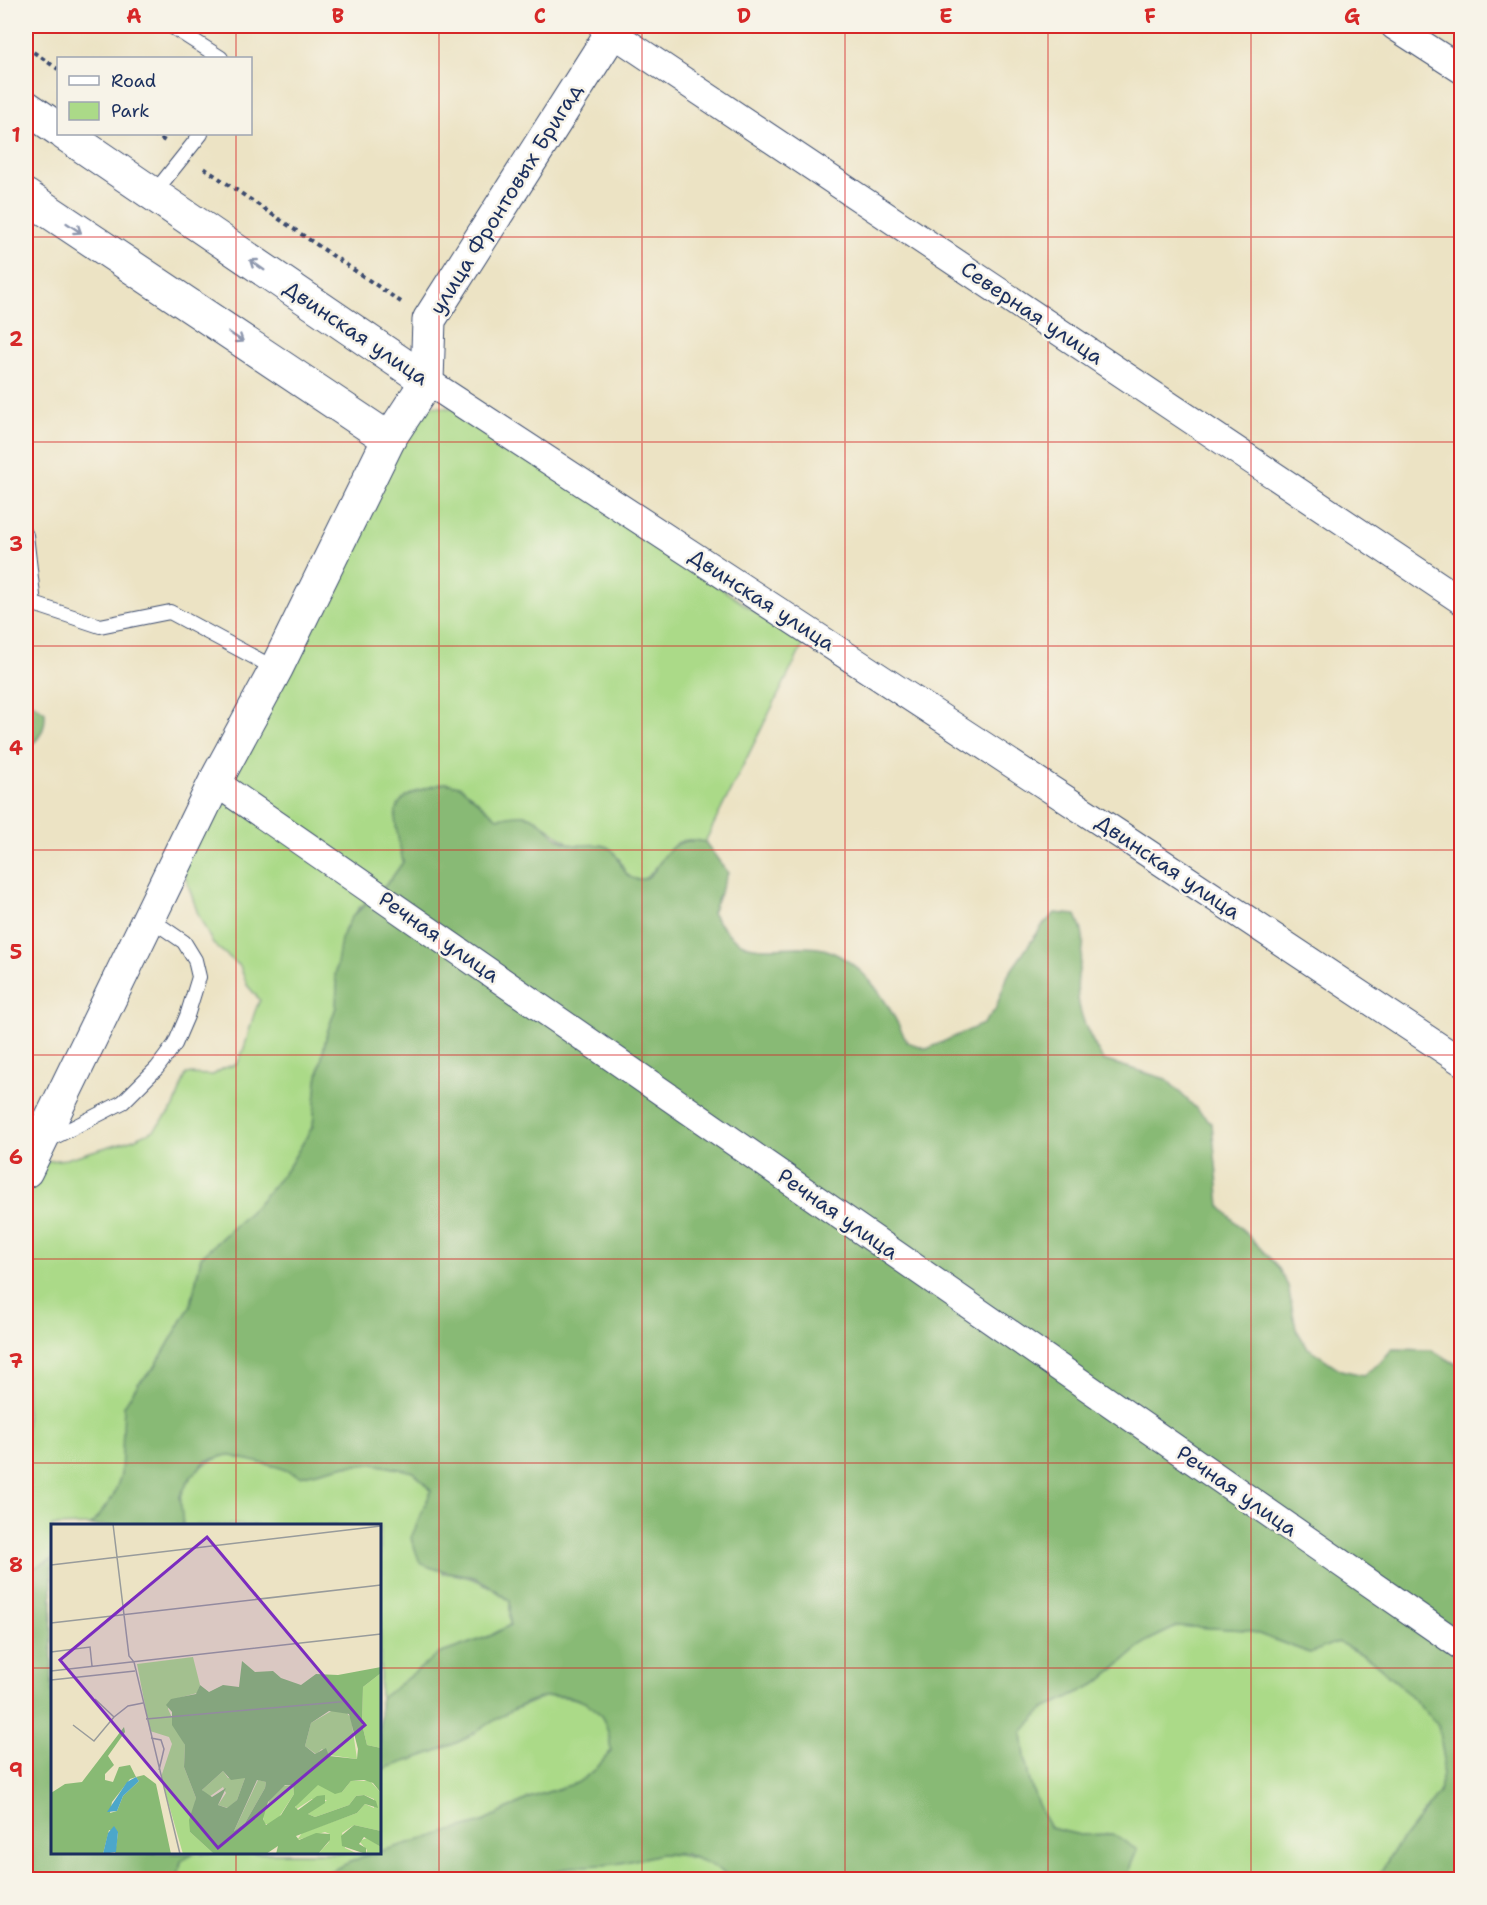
<svg xmlns="http://www.w3.org/2000/svg" width="1487" height="1905" font-family="'Shantell Sans',sans-serif">
<style>
.green{fill:#abda88;stroke:#638473;stroke-width:1.5}
.forest{fill:#88ba74;stroke:#527469;stroke-width:1.5}
.lines{fill:none;stroke-linecap:round;stroke-linejoin:round}
.service-casing{stroke:#3a4a6d;stroke-width:16}
.minor-casing{stroke:#3a4a6d;stroke-width:29}
.tertiary-casing{stroke:#3a4a6d;stroke-width:35}
.secondary-casing{stroke:#3a4a6d;stroke-width:35}
.path{stroke:#3a4a6d;stroke-width:4;stroke-dasharray:4.5 4.5;stroke-linecap:butt}
.service{stroke:#fff;stroke-width:14}
.minor{stroke:#fff;stroke-width:27}
.tertiary{stroke:#fff;stroke-width:33}
.secondary{stroke:#fff;stroke-width:33}
.oneway{stroke:#8d97ae}
.grid{fill:none;stroke:#d62828;stroke-width:1.5;stroke-opacity:0.55}
.labels{text-anchor:middle;stroke-width:5;stroke-linejoin:round;paint-order:stroke}
.street-label{font-size:21px;fill:#1b2f5e;stroke:#f7f3e8}
.inset-road{fill:none;stroke:#989b9b;stroke-width:1.5}
.view{fill:#7b2cbf;fill-opacity:0.15;stroke:#7b2cbf;stroke-width:3}
.inset-edge{fill:none;stroke:#1b2f5e;stroke-width:3}
.neatline{fill:none;stroke:#d62828;stroke-width:2}
.grid-label{font-size:20px;text-anchor:middle;font-weight:bold;fill:#d62828}
</style>
<rect width="100%" height="100%" fill="#f7f3e8"/>
<filter id="ink" filterUnits="userSpaceOnUse"><feTurbulence type="fractalNoise" baseFrequency=".0167" numOctaves="2"/><feDisplacementMap in="SourceGraphic" scale="12" xChannelSelector="R" yChannelSelector="G"/><feConvolveMatrix kernelMatrix="1 2 1 2 8 2 1 2 1" color-interpolation-filters="sRGB"/></filter>
<filter id="wash" filterUnits="userSpaceOnUse"><feTurbulence type="fractalNoise" baseFrequency=".008" numOctaves="4" result="noise"/><feDisplacementMap in="SourceGraphic" scale="24" xChannelSelector="R" yChannelSelector="G"/><feGaussianBlur stdDeviation="1.35" result="paint"/><feColorMatrix in="noise" values="0 0 0 0 0 0 0 0 0 0 0 0 0 0 0 0 0 1.4 0 .05"/><feComposite in="paint" operator="in"/></filter>
<g filter="url(#wash)">
<rect width="100%" height="100%" fill="#ece3c4"/>
<g class="green">
<path d="M433,406L454,409L497,433L803,645L705,842C695,840 687,838 677,843C660,853 639,913 619,858L570,844L536,819L497,818L472,796L445,783L419,790L401,851L403,862L389,882L359,908L345,928L335,976L337,987L336,1007L327,1033L317,1081L313,1126L288,1168L255,1207L201,1257L191,1305L155,1367L138,1384L123,1451L121,1475L113,1497L91,1525L52,1526V1559L36,1567L26,1568V1180L41,1162L66,1159L134,1139L154,1130L174,1107L186,1074L213,1075L224,1068L237,1064C249,1044 249,1020 260,1000L247,985L240,966L213,944L198,914L182,867L409,422Z"/>
<path d="M227,1455L278,1467L300,1476L342,1466L374,1464L414,1472L431,1491L423,1514L443,1573C471,1575 488,1584 510,1601V1625L490,1636L439,1654L380,1699V1526L183,1525C173,1489 192,1465 227,1455Z"/>
<path d="M1178,1626L1248,1630L1309,1653L1338,1642L1369,1658L1395,1680L1438,1725L1444,1759L1439,1793L1395,1849L1376,1879H1125L1137,1850L1113,1834L1080,1835L1050,1828C1030,1793 1026,1772 1022,1731L1044,1709L1098,1683L1147,1641Z"/>
<path d="M546,1696C589,1697 607,1705 611,1751L596,1769L577,1783L529,1798L483,1822L461,1830L380,1852V1770L465,1739L501,1715Z"/>
<path d="M195,1853H378L312,1879L178,1880L181,1861Z"/>
<path d="M661,1854C688,1854 714,1862 735,1879L530,1880L569,1867L616,1864Z"/>
</g>
<g class="forest">
<path d="M26,704H34L45,712C46,728 41,740 26,748Z"/>
<path d="M445,783L460,786L497,818C505,817 516,814 524,815C543,817 552,840 570,844C583,848 599,840 611,849C621,857 621,877 636,879C664,884 655,832 705,842L728,873L712,913C739,955 755,948 799,947C807,947 819,947 827,950C868,966 889,1004 907,1042L927,1049L983,1024L995,1010L1008,975L1042,926L1055,913L1076,915C1089,944 1082,948 1078,977C1074,1008 1088,1034 1103,1060L1166,1079L1212,1124L1220,1206L1278,1267L1288,1286L1296,1329L1307,1347L1341,1370L1363,1375L1380,1363L1392,1349L1432,1350L1461,1367V1879H1376L1395,1849L1439,1793L1444,1759L1438,1725L1395,1680L1369,1658L1338,1642L1310,1653L1248,1630L1178,1626L1147,1641L1098,1683L1044,1709L1022,1732C1026,1772 1030,1793 1050,1828L1080,1835L1113,1834L1137,1850L1125,1879H735L707,1863L685,1854H661L616,1864L569,1867L530,1879H312L364,1856L483,1822L529,1798L577,1783L596,1769L611,1751C609,1730 605,1712 584,1702C541,1681 502,1718 466,1738C447,1749 402,1763 380,1770V1699L439,1654L490,1636L510,1625V1601C497,1591 482,1578 465,1575C446,1571 439,1572 420,1563L411,1538L431,1491L414,1472L374,1464L342,1466L300,1476L278,1467L227,1455L206,1461L191,1477L180,1496L183,1525L91,1526L113,1497L121,1475L124,1406L138,1384L155,1367L191,1305L201,1257L255,1207L288,1168L313,1126L317,1081L327,1033L336,1007L337,987L335,976L341,939L351,918L389,882L403,862C392,807 384,798 445,783Z"/>
<path d="M52,1559V1852L195,1853L181,1861L178,1879H26V1568L36,1567Z"/>
</g>
</g>
<g filter="url(#ink)">
<g class="lines">
<defs>
<g id="service">
<path d="M171,26L221,58"/>
<path d="M154,193L201,134"/>
<path d="M26,535L34,604"/>
<path d="M26,605L34,604L100,626L170,612L276,669"/>
<path d="M47,1141L123,1102L157,1068L175,1044L187,1016L199,977L195,960L184,942L149,918"/>
</g>
<g id="minor">
<path d="M602,26L1462,601"/>
<path d="M1394,26L1462,70"/>
<path d="M427,381L1122,836L1462,1062"/>
<path d="M215,782L1462,1647"/>
</g>
<g id="tertiary">
<path d="M26,107L58,129"/>
<path d="M65,134L427,381"/>
<path d="M26,196L389,439"/>
</g>
<path id="secondary" d="M26,1171L215,782L276,669L389,439L427,381L429,320L616,26"/>
</defs>
<use href="#service" class="service-casing"/>
<use href="#minor" class="minor-casing"/>
<use href="#tertiary" class="tertiary-casing"/>
<use href="#secondary" class="secondary-casing"/>
<g class="path">
<path d="M26,47L58,69"/>
<path d="M153,134L165,141"/>
<path d="M204,168L401,302"/>
</g>
<use href="#service" class="service"/>
<use href="#minor" class="minor"/>
<use href="#tertiary" class="tertiary"/>
<use href="#secondary" class="secondary"/>
</g>
<defs><path id="oneway-shaft" d="M-6 0H5M1.5-3L5.5 0L1.5 3" fill="none" stroke-width="1.6" stroke-linecap="round" stroke-linejoin="round" transform="scale(1.5)"/></defs>
<g class="oneway">
<use href="#oneway-shaft" transform="translate(74 228) rotate(34)"/>
<use href="#oneway-shaft" transform="translate(257 265) rotate(-145)"/>
<use href="#oneway-shaft" transform="translate(236 337) rotate(34)"/>
</g>
</g>
<path class="grid" d="M236,26V58M439,26V1880M642,26V1880M845,26V1880M1048,26V1880M1251,26V1880M236,134V1526M26,237H1462M26,442H1462M26,646H1462M26,850H1462M26,1055H1462M26,1259H1462M26,1463H1462M26,1668H52M380,1668H1462M236,1852V1880"/>
<g class="labels">
<g class="street-label">
<text transform="translate(506 199) rotate(-58)" y="7">улица Фронтовых Бригад</text>
<text transform="translate(1032 313) rotate(34)" y="7">Северная улица</text>
<text transform="translate(356 333) rotate(34)" y="7">Двинская улица</text>
<text transform="translate(762 600) rotate(33)" y="7">Двинская улица</text>
<text transform="translate(1168 867) rotate(34)" y="7">Двинская улица</text>
<text transform="translate(439 937) rotate(35)" y="7">Речная улица</text>
<text transform="translate(838 1214) rotate(35)" y="7">Речная улица</text>
<text transform="translate(1237 1491) rotate(35)" y="7">Речная улица</text>
</g>
</g>
<g transform="translate(51 1524)">
<rect width="330" height="330" fill="#ece3c4"/>
<path d="M142,133L149,161L146,169L120,176L117,185L134,221L133,243L145,274L139,308L163,330H132L110,253L121,220L118,213L99,207L86,140ZM330,149V224L316,221L311,200L312,163ZM282,186L294,187L300,194L306,235L278,231L271,225L265,230L254,222L260,199ZM172,247L177,254H194L186,276L177,284L167,281L175,269L172,263L158,273L151,266ZM207,256L215,258L214,264L194,299L183,307ZM300,257H319L330,269V307L303,301L291,309L294,324L307,330H267L278,318L279,310L274,308L246,316L251,309L306,289L314,280L323,284V275L313,271L305,272L298,281L264,293L257,290L276,276L261,275L244,286L246,278L267,260L291,268ZM242,261L243,270L228,293L221,300H213L212,292L220,273L231,262ZM316,314L330,323V330H315L316,326L308,317Z" fill="#abda88"/>
<path d="M191,137L204,148L222,147L230,154L250,161L265,150L287,151L330,143V149L312,163L311,200L316,221L330,224V269L322,259L313,256L300,257L291,268L284,270L267,261L244,283L247,286L266,272L274,271V279L257,290L264,293L298,281L305,272L313,271L325,277L327,284L314,280L306,289L245,312L248,316L265,309L279,310V316L267,330H225L227,322L215,330H163L139,308L138,296L145,274L133,243L134,221L121,201V188L115,181L120,175L145,170L149,161L158,168L172,161L188,163ZM278,187L298,190L307,225L306,235L278,232L275,224L264,230L254,222L260,199ZM172,247L180,256L194,254L186,276L176,284L167,281L175,264L161,273L151,266ZM206,256L215,258L214,264L194,299L183,307ZM234,261H242L243,270L230,291L215,301L212,295L217,278ZM73,203L74,208L57,232L63,241L54,250V256L62,258L68,243L79,241L85,253L93,251L105,260L120,330H64L67,309L58,306L52,330H0V269L14,260L31,258ZM85,253L88,257L72,272L66,287L59,289L61,278L79,255ZM303,301L330,307V323L313,313L308,320L315,324V330L291,322L290,312Z" fill="#88ba74" fill-rule="evenodd"/>
<path d="M85,253L88,257L72,272L66,287L56,288L76,258ZM63,302L67,308L65,328L52,330L57,309Z" fill="#4ca7ca"/>
<path class="inset-road" d="M62,0L78,132L83,138L129,330M0,41L330,2M0,99L330,61M0,128L39,123L41,142M0,147L330,110M0,156L84,147M44,175L63,193M95,195L299,177M22,201L43,217L63,193L77,182L92,179M100,214L110,216L113,225L108,246"/>
<path class="view" d="M156,13L314,201L167,324L9,136Z"/>
<rect width="330" height="330" class="inset-edge"/>
</g>
<rect width="1487" height="1905" fill="none" stroke="#f7f3e8" stroke-width="66"/>
<rect x="57" y="57" width="195" height="78" fill="#f7f3e8" stroke="#9fa5b1" stroke-width="1.5"/>
<rect x="69" y="76" width="30" height="9" fill="#ffffff" stroke="#9fa5b1" stroke-width="1.5"/>
<text x="111" y="87" font-size="18" fill="#1b2f5e">Road</text>
<rect x="69" y="102" width="30" height="18" fill="#abda88" stroke="#9fa5b1" stroke-width="1.5"/>
<text x="111" y="117" font-size="18" fill="#1b2f5e">Park</text>
<rect x="33" y="33" width="1421" height="1839" class="neatline"/>
<g class="grid-label">
<text x="134" y="23">A</text>
<text x="338" y="23">B</text>
<text x="540" y="23">C</text>
<text x="744" y="23">D</text>
<text x="946" y="23">E</text>
<text x="1150" y="23">F</text>
<text x="1352" y="23">G</text>
<text x="16" y="142">1</text>
<text x="16" y="346">2</text>
<text x="16" y="551">3</text>
<text x="16" y="755">4</text>
<text x="16" y="959">5</text>
<text x="16" y="1164">6</text>
<text x="16" y="1368">7</text>
<text x="16" y="1572">8</text>
<text x="16" y="1777">9</text>
</g>
</svg>
